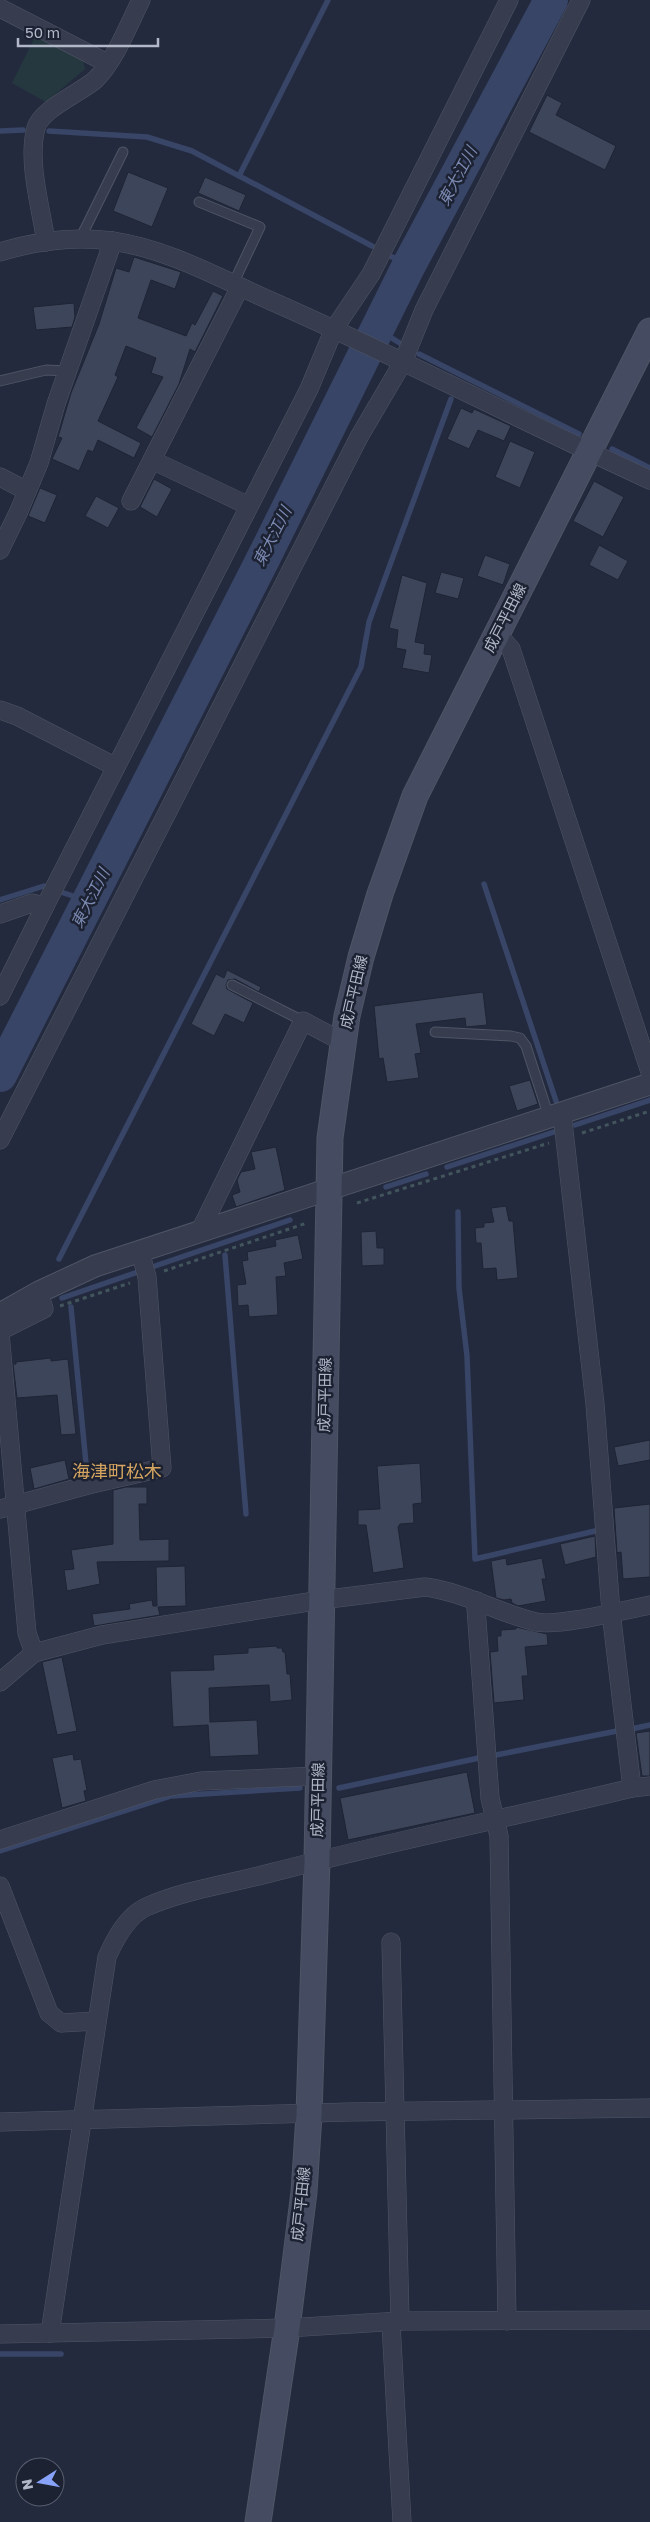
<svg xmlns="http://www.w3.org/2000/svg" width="650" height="2522" font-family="'Golos Text','Noto Sans JP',sans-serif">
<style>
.green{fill:#25383f}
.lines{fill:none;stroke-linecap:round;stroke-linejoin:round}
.stream{stroke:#384567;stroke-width:5.5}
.river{stroke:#384567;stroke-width:34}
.building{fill:#3d455b;stroke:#1e2434}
.service-casing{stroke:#4f5565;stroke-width:11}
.minor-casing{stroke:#4f5565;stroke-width:19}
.tertiary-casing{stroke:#4f5565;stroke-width:23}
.secondary-casing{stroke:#4f5565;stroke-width:27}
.path{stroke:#43555c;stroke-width:3;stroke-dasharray:4 4;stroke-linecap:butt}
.service{stroke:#373d4e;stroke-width:9}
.minor{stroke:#373d4e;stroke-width:18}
.tertiary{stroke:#373d4e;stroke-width:21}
.secondary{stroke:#454b61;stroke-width:25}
.labels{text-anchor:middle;stroke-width:5;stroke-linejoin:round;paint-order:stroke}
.street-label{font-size:15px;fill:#b3b8c9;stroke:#1c2232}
.water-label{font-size:16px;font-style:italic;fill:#7b89b1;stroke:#1c2232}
.quarter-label{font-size:18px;fill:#d6a661;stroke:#1c2232}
</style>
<rect width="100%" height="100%" fill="#232a3e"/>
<path class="green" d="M36,35L83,60L85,69L46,102L12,83Z"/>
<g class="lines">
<g class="stream">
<path d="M0,131L23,130"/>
<path d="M49,131L147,137L192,151L372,246"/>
<path d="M239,176L328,0"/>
<path d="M388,255L409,265"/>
<path d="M377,329L403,345"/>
<path d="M419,354L579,434"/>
<path d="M612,449L650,468"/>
<path d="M484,884L556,1101"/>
<path d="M64,893L88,901"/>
<path d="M0,900L44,886L49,888"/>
<path d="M575,1125L650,1100"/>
<path d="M447,1167L557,1131"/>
<path d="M386,1187L426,1174"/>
<path d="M458,1212L459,1288L467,1356L475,1559L595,1531"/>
<path d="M225,1255L246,1514"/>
<path d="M59,1259L361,667L369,622L451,399"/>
<path d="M155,1266L290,1220"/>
<path d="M62,1298L138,1272"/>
<path d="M71,1307L87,1474"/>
<path d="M631,1729L650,1725"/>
<path d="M491,1756L617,1731"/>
<path d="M339,1788L479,1758"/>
<path d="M0,1851L171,1796L300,1788"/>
<path d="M0,2354H61"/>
</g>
<path class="river" d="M0,1075L263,559L409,265L551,0"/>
</g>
<g class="building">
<path d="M547,95L562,103L556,115L616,146L605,170L529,132Z"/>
<path d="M128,172L168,188L152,227L113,211Z"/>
<path d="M205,177L246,195L239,211L198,193Z"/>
<path d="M134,257L181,272L175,289L151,280L138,318L186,336L192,323L195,325L213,291L223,296L195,352L190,349L179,384L152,437L136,428L163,377L151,373L156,358L126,346L115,375L118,377L98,421L141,443L134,458L98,440L93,452L88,450L79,471L52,459L62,438L58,437L71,393L99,324L116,268L129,272Z"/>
<path d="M74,303L75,317L72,327L36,330L33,307Z"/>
<path d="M461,408L472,413L474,409L511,426L504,441L478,430L469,449L447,439Z"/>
<path d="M510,441L535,452L520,488L495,477Z"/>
<path d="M154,479L172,489L157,517L140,507Z"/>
<path d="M594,481L624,497L603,537L573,521Z"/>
<path d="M40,488L57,495L45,523L28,516Z"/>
<path d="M96,496L119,508L108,528L85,516Z"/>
<path d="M599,545L628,561L618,580L589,565Z"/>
<path d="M485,555L510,564L503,585L477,576Z"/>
<path d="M441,572L464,578L458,599L435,593Z"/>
<path d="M402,575L427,583L415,642L425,644L424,654L432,655L429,673L402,668L406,650L396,648L398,630L389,628Z"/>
<path d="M227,970L261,987L259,992L235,979L228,980L226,985L227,989L253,1003L244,1023L225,1014L214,1036L191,1024L216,974L224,978Z"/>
<path d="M483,992L487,1025L466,1027L465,1018L416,1024L421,1053L415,1054L419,1078L387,1082L383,1058L379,1059L374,1006Z"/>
<path d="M530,1080L538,1104L517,1111L509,1086Z"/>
<path d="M276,1147L285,1190L236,1207L232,1195L240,1192L237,1180L241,1172L255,1169L251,1152Z"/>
<path d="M506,1206L509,1221H513L518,1278L497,1280L496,1268L483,1269L481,1243H476L475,1228L484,1227V1223L494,1222L491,1208Z"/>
<path d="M376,1231L377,1248H384V1265L362,1266L361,1232Z"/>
<path d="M298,1235L303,1259L284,1263L286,1276L276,1277L278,1315L249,1317L248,1305L238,1306L237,1285L246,1284L242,1261L248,1260L247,1252L276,1246L275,1240Z"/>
<path d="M51,1358V1361L68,1359L76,1434L61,1435L57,1395L17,1398L13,1364H16V1362Z"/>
<path d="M650,1440V1460L618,1466L614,1447Z"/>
<path d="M65,1460L69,1479L34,1489L30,1468Z"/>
<path d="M420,1463L422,1503L413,1504L414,1523L400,1524L398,1527L404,1568L373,1573L366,1525H358V1510L380,1509L377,1466Z"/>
<path d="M126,1487H147V1504H139L140,1540L169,1539V1561L97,1562L100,1584L67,1591L64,1570L74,1569L71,1550L113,1544V1490Z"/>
<path d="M650,1504V1577L623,1579L621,1552L617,1553L614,1508Z"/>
<path d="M595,1536L596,1557L565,1565L560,1544Z"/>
<path d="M506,1558L507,1565L542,1558L546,1579H542L546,1601L518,1606L512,1603L511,1599L504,1600L496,1598L491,1561Z"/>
<path d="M185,1566L186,1606L158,1607L160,1615L94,1626L92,1614L130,1609L129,1604L152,1600L153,1606H157L156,1567Z"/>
<path d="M516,1627L547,1634L548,1645L525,1647L528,1676H522L524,1700L494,1703L490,1652L498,1651L497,1636H501V1630L516,1629Z"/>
<path d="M277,1646V1648H282L283,1652H285L287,1674H290L292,1700L270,1702L269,1685L209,1688L210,1722L257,1720L259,1755L210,1757L208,1725L173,1727L170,1671L214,1670L213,1655L248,1653V1648Z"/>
<path d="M62,1657L77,1731L57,1735L42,1662Z"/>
<path d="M650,1731V1776H642L636,1733Z"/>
<path d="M73,1754L74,1760L81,1759L87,1790L84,1791L86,1801L62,1808L52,1758Z"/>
<path d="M467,1772L475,1813L348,1840L340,1798Z"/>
</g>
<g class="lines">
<defs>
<g id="service">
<path d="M199,202L260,227L233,284"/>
<path d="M80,239L123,152"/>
<path d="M0,381L46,370L68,371"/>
<path d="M232,985L303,1021"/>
<path d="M435,1032L511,1036L520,1038L526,1046L549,1117"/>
</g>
<g id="minor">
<path d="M0,8L107,63"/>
<path d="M46,242C41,208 27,161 36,128C41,109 80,93 95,80C115,61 129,24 141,0"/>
<path d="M0,252C36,241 75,236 112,241C168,249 219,278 271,301C399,357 523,422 650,480"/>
<path d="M152,460L249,506"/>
<path d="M0,477L27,491"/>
<path d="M131,501L240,287"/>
<path d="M0,550L19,511L39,463L56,404L113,241"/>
<path d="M497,633L511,649L650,1072"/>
<path d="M0,710L17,716L116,767"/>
<path d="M45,906L309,389L334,329L371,274L509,0"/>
<path d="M0,914L32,903L45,906L0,996"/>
<path d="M562,1113L595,1404L611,1612L632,1788"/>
<path d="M0,1140L359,437L403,362L424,310L581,0"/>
<path d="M200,1231L303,1021L343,1042"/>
<path d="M0,1331L44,1309L39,1292"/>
<path d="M0,1333L27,1633L34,1653"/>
<path d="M0,1509L88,1485L162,1468L147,1277L140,1251"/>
<path d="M477,1601L476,1608L490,1798L499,1836L507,2321"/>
<path d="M0,1682L34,1653L102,1635L321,1600L425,1587C464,1592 498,1613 536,1622C559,1627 624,1610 650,1605"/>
<path d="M0,1840L154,1790L201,1781L318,1776"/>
<path d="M0,1886L49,2013L61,2023L96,2021"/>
<path d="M391,1942L400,2321"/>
<path d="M0,2122L349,2112L650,2108"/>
<path d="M391,2324L402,2522"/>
<path d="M50,2333L107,1957C115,1939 127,1916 146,1907C184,1890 233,1883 274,1872C392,1841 513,1817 632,1788L650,1786"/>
<path d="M0,2334L287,2328L400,2321L650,2320"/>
</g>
<path id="tertiary" d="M0,1314L39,1292L95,1266L650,1084"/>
<path id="secondary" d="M258,2522L287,2328L304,2192L309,2115L317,1861L330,1138L347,1016L361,957L380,894L415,796L650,331"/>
</defs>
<use href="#service" class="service-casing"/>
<use href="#minor" class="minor-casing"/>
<use href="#tertiary" class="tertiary-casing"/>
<use href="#secondary" class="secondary-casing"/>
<g class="path">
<path d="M582,1133L650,1111"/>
<path d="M357,1203L549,1143"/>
<path d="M164,1271L307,1223"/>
<path d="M60,1306L130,1283"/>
</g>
<use href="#service" class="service"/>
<use href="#minor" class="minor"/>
<use href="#tertiary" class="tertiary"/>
<use href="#secondary" class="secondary"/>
</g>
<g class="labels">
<g class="street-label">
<text transform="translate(505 618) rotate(-63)" y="5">成戸平田線</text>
<text transform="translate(354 992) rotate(-77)" y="5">成戸平田線</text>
<text transform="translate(325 1395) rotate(-89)" y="5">成戸平田線</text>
<text transform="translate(318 1800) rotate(-89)" y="5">成戸平田線</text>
<text transform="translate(301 2204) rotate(-84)" y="5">成戸平田線</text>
</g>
<g class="water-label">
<text transform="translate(457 176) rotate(-62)" y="6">東大江川</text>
<text transform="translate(272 536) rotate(-63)" y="6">東大江川</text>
<text transform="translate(90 898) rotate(-63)" y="6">東大江川</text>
</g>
<g class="quarter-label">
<text x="117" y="1478">海津町松木</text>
</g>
</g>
<g transform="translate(40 2482) rotate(259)"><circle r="24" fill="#1c2232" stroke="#585e6e"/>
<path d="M0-4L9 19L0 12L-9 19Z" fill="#88a2f9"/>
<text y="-8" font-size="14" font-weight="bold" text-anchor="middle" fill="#b3b8c9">N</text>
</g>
<path d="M18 38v8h140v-8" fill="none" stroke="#b3b8c9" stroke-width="2.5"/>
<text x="25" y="38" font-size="15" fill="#b3b8c9" stroke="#1c2232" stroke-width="4" paint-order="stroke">50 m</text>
</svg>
